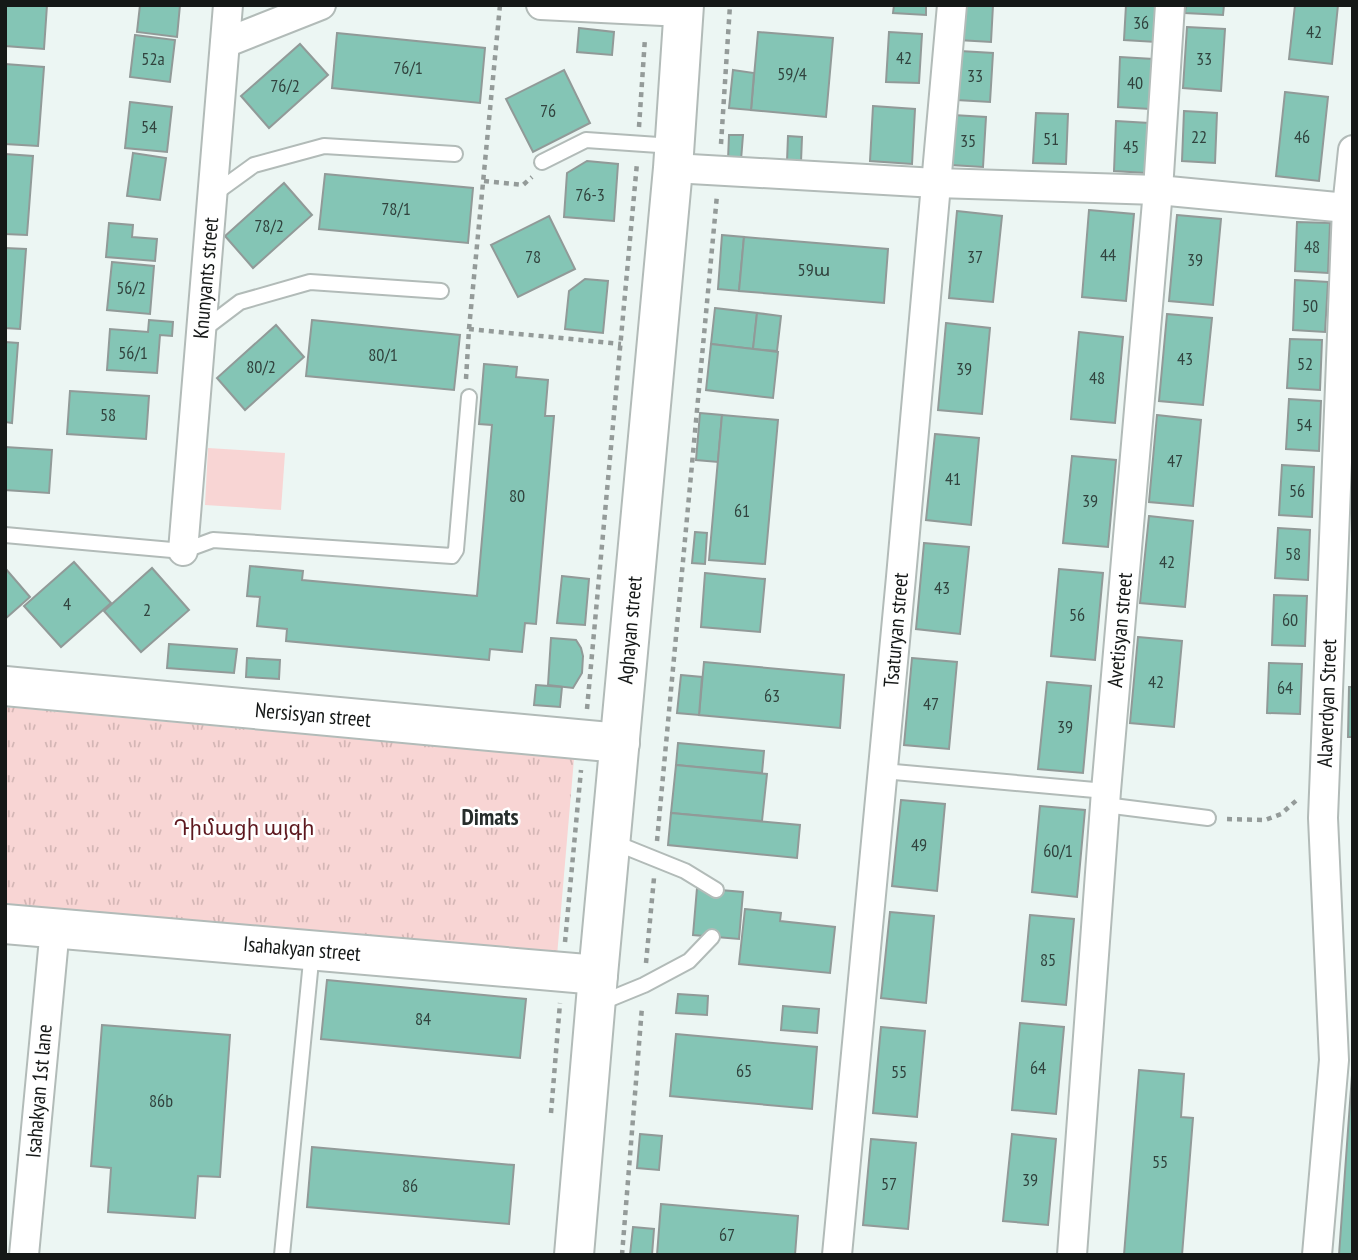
<svg xmlns="http://www.w3.org/2000/svg" width="1358" height="1260" font-family="'PT Sans Narrow','Noto Sans Armenian',sans-serif">
<style>
.park{fill:url(#park-tufts)}
.garden{fill:#f8d5d4}
.building{fill:#84c5b5;stroke:#919a98;stroke-width:2}
.lines{fill:none;stroke-linecap:round;stroke-linejoin:round}
.lane-casing{stroke:#b2bbb8;stroke-width:18}
.street-casing{stroke:#b2bbb8;stroke-width:32}
.secondary-casing{stroke:#b2bbb8;stroke-width:42}
.path{stroke:#949b99;stroke-width:4.5;stroke-dasharray:5 5;stroke-linecap:butt}
.lane{stroke:#fff;stroke-width:14}
.street{stroke:#fff;stroke-width:28}
.secondary{stroke:#fff;stroke-width:38}
.labels{text-anchor:middle;stroke-width:5;stroke-linejoin:round;paint-order:stroke}
.number-label{font-size:18px;fill:#31433e}
.street-label{font-size:21px;fill:#151817;stroke:#fff}
.park-label{font-size:21px;fill:#5d171e;stroke:#fff}
.neighbourhood-label{font-size:23px;font-weight:bold;fill:#262d2b;stroke:#fff}
</style>
<defs>
<pattern id="park-tufts" width="24" height="20" patternUnits="userSpaceOnUse" patternTransform="scale(1.75)"><rect width="24" height="20" fill="#f8d5d4"/><path d="M3 7l-1-3M5 7V3M7 7l1-3M15 17l-1-3M17 17v-4M19 17l1-3" fill="none" stroke="#d4b6b5"/></pattern>
</defs>
<rect width="100%" height="100%" fill="#ecf6f3"/>
<path class="park" d="M5,707L574,759L557,956L5,906Z"/>
<path class="garden" d="M208,448L285,453L281,510L205,505Z"/>
<g class="building">
<path d="M5,5H47L44,49L5,46Z"/>
<path d="M140,5H180L177,37L137,32Z"/>
<path d="M894,5H926V15L893,13Z"/>
<path d="M960,5H993L991,42L958,40Z"/>
<path d="M1126,5H1158L1156,42L1124,40Z"/>
<path d="M1186,5H1224L1223,15L1185,13Z"/>
<path d="M1295,5H1338L1332,64L1289,59Z"/>
<path d="M1187,27L1225,29L1221,91L1183,88Z"/>
<path d="M579,28L614,32L612,55L577,52Z"/>
<path d="M758,32L833,38L826,117L751,110Z"/>
<path d="M889,32L922,34L919,83L886,82Z"/>
<path d="M337,33L485,48L480,103L332,88Z"/>
<path d="M135,35L175,40L170,82L130,77Z"/>
<path d="M300,44L328,75L269,128L241,96Z"/>
<path d="M960,51L993,53L990,102L957,100Z"/>
<path d="M1120,57L1153,59L1150,109L1118,107Z"/>
<path d="M5,64L44,67L38,146L5,144Z"/>
<path d="M564,70L590,123L533,152L506,99Z"/>
<path d="M733,70L754,73L751,110L729,108Z"/>
<path d="M1285,92L1328,97L1319,181L1276,176Z"/>
<path d="M130,102L172,107L167,152L125,148Z"/>
<path d="M873,106L915,109L912,164L870,161Z"/>
<path d="M1184,111L1217,113L1215,163L1182,161Z"/>
<path d="M1036,113L1068,114L1066,164L1033,163Z"/>
<path d="M953,115L986,117L983,167L951,165Z"/>
<path d="M1116,121L1149,123L1146,173L1114,171Z"/>
<path d="M729,135H743L741,160H728Z"/>
<path d="M788,136L802,137L801,162H787Z"/>
<path d="M133,153L166,158L160,200L127,196Z"/>
<path d="M5,154L33,156L27,235L5,234Z"/>
<path d="M587,161L618,164L614,221L564,217L567,173Z"/>
<path d="M325,174L473,188L468,243L319,229Z"/>
<path d="M284,183L312,215L253,268L225,236Z"/>
<path d="M1089,210L1134,214L1126,301L1082,297Z"/>
<path d="M957,211L1002,216L993,302L949,298Z"/>
<path d="M1177,215L1221,219L1213,305L1169,301Z"/>
<path d="M549,216L575,269L518,297L491,245Z"/>
<path d="M1297,222L1330,223L1328,273L1295,271Z"/>
<path d="M109,223L133,225L132,237L157,239L155,261L106,257Z"/>
<path d="M722,235L744,237L739,291L718,289Z"/>
<path d="M744,237L888,249L884,303L739,291Z"/>
<path d="M5,248L26,249L20,329L5,328Z"/>
<path d="M112,262L154,266L150,314L107,310Z"/>
<path d="M585,279L608,281L603,333L565,329L569,291Z"/>
<path d="M1295,280L1328,282L1325,332L1293,330Z"/>
<path d="M715,308L757,313L753,349L711,344Z"/>
<path d="M757,313L781,316L777,351L753,349Z"/>
<path d="M1167,314L1212,318L1203,405L1159,401Z"/>
<path d="M149,320L173,322L172,336L160,335L157,373L107,370L110,329L148,332Z"/>
<path d="M312,320L460,335L454,390L306,376Z"/>
<path d="M946,323L990,328L982,414L938,410Z"/>
<path d="M276,325L304,357L245,410L217,378Z"/>
<path d="M1079,332L1123,337L1115,423L1071,419Z"/>
<path d="M1290,339L1322,340L1320,390L1287,388Z"/>
<path d="M5,342L18,343L12,423L5,422Z"/>
<path d="M711,344L778,352L773,398L706,390Z"/>
<path d="M484,364L517,367L516,377L548,380L545,416H554L536,624L525,623L522,652L490,649L489,660L286,641L287,629L257,626L260,597L247,596L250,566L303,571L302,580L477,596L492,425L479,424Z"/>
<path d="M70,391L149,396L146,439L67,434Z"/>
<path d="M1289,399L1321,401L1319,451L1286,449Z"/>
<path d="M700,413L722,415L718,462L696,460Z"/>
<path d="M722,415L778,420L765,564L709,560Z"/>
<path d="M1157,415L1201,420L1193,506L1149,502Z"/>
<path d="M935,434L979,438L971,525L926,520Z"/>
<path d="M5,447L52,450L49,493L5,490Z"/>
<path d="M1072,456L1116,460L1108,547L1063,543Z"/>
<path d="M1282,465L1314,467L1312,517L1279,515Z"/>
<path d="M1149,516L1193,521L1185,607L1140,603Z"/>
<path d="M1278,528L1310,530L1308,580L1275,578Z"/>
<path d="M695,532L707,533L705,564L692,563Z"/>
<path d="M924,543L969,547L960,634L916,629Z"/>
<path d="M74,562L111,603L61,647L24,606Z"/>
<path d="M5,568L30,597L5,619Z"/>
<path d="M152,568L189,610L141,652L104,611Z"/>
<path d="M1059,569L1103,573L1095,660L1051,656Z"/>
<path d="M705,573L765,579L760,632L701,627Z"/>
<path d="M562,576L589,579L585,625L557,623Z"/>
<path d="M1274,595L1307,596L1305,646L1272,645Z"/>
<path d="M1138,637L1182,641L1174,727L1130,723Z"/>
<path d="M551,638L576,640L581,648L583,656L582,673L573,688L548,685Z"/>
<path d="M169,644L237,649L234,673L167,668Z"/>
<path d="M247,658L280,660L279,679L246,677Z"/>
<path d="M912,658L957,662L949,749L904,745Z"/>
<path d="M704,662L844,675L840,728L699,715Z"/>
<path d="M1269,663L1302,664L1300,714L1267,713Z"/>
<path d="M681,675L702,677L699,715L677,713Z"/>
<path d="M1047,682L1091,686L1083,773L1038,769Z"/>
<path d="M536,685L562,687L560,707L534,705Z"/>
<path d="M1349,687H1353V737H1348Z"/>
<path d="M678,743L764,751L762,773L676,765Z"/>
<path d="M676,765L767,774L762,821L671,813Z"/>
<path d="M901,800L945,804L937,891L892,886Z"/>
<path d="M1040,806L1085,810L1077,897L1032,892Z"/>
<path d="M671,813L800,825L797,858L668,845Z"/>
<path d="M697,888L743,892L739,939L693,935Z"/>
<path d="M745,909L781,913L780,921L835,927L830,973L739,964Z"/>
<path d="M890,912L934,916L926,1003L881,998Z"/>
<path d="M1030,915L1074,919L1066,1005L1022,1001Z"/>
<path d="M327,980L526,999L520,1058L321,1039Z"/>
<path d="M678,994L708,996L707,1015L676,1013Z"/>
<path d="M783,1006L819,1009L817,1033L781,1030Z"/>
<path d="M1020,1023L1064,1027L1056,1114L1012,1110Z"/>
<path d="M102,1025L230,1035L220,1177L198,1176L195,1218L108,1212L111,1168L91,1166Z"/>
<path d="M881,1027L925,1031L917,1117L873,1113Z"/>
<path d="M676,1034L817,1047L812,1109L670,1096Z"/>
<path d="M1139,1070L1184,1074L1181,1117L1193,1118L1182,1255H1124Z"/>
<path d="M1352,1075L1353,1255H1339Z"/>
<path d="M640,1134L662,1136L659,1170L637,1168Z"/>
<path d="M1012,1134L1056,1139L1048,1225L1003,1221Z"/>
<path d="M871,1139L916,1143L908,1229L863,1225Z"/>
<path d="M312,1147L514,1165L509,1224L307,1207Z"/>
<path d="M661,1204L798,1216L795,1255H657Z"/>
<path d="M633,1227L654,1229L652,1255H630Z"/>
</g>
<g class="lines">
<defs>
<g id="lane">
<path d="M542,162L586,140L673,146"/>
<path d="M214,194L254,165L324,146L455,154"/>
<path d="M203,330L240,302L310,282L441,291"/>
<path d="M5,535L183,551L213,540L452,556L456,550L469,397"/>
<path d="M883,771L1106,791"/>
<path d="M1105,805L1208,818"/>
<path d="M613,842L685,871L716,890"/>
<path d="M600,1003L644,985L689,961L712,937"/>
<path d="M282,1255L312,951"/>
</g>
<g id="street">
<path d="M541,5L683,12"/>
<path d="M225,43L321,5"/>
<path d="M673,168L936,183L1158,190L1347,208"/>
<path d="M183,551L228,5"/>
<path d="M24,1255L55,928"/>
<path d="M837,1255L901,577L952,5"/>
<path d="M1072,1255L1106,791L1158,190L1170,5"/>
<path d="M1317,1255L1334,1060L1323,818L1347,208L1353,150"/>
</g>
<g id="secondary">
<path d="M5,686L620,743"/>
<path d="M5,924L598,975"/>
<path d="M574,1255L598,975L673,168L684,5"/>
</g>
</defs>
<use href="#lane" class="lane-casing"/>
<use href="#street" class="street-casing"/>
<use href="#secondary" class="secondary-casing"/>
<g class="path">
<path d="M639,127L645,38"/>
<path d="M721,144L730,5"/>
<path d="M484,181L523,185L532,177"/>
<path d="M469,329L500,5"/>
<path d="M466,379L469,329L621,344"/>
<path d="M587,709L637,163"/>
<path d="M1227,819L1265,820L1281,814L1298,799"/>
<path d="M657,841L717,195"/>
<path d="M565,942L581,770"/>
<path d="M646,963L654,878"/>
<path d="M551,1113L560,1003"/>
<path d="M622,1255L642,1007"/>
</g>
<use href="#lane" class="lane"/>
<use href="#street" class="street"/>
<use href="#secondary" class="secondary"/>
</g>
<g class="labels">
<g class="number-label">
<text x="1141" y="29">36</text>
<text x="1314" y="38">42</text>
<text x="904" y="64">42</text>
<text x="153" y="65">52a</text>
<text x="1204" y="65">33</text>
<text x="408" y="74">76/1</text>
<text x="792" y="80">59/4</text>
<text x="975" y="82">33</text>
<text x="1135" y="89">40</text>
<text x="285" y="92">76/2</text>
<text x="548" y="117">76</text>
<text x="149" y="133">54</text>
<text x="1199" y="143">22</text>
<text x="1302" y="143">46</text>
<text x="1051" y="145">51</text>
<text x="968" y="147">35</text>
<text x="1131" y="153">45</text>
<text x="590" y="201">76-3</text>
<text x="396" y="215">78/1</text>
<text x="269" y="232">78/2</text>
<text x="1312" y="253">48</text>
<text x="1108" y="261">44</text>
<text x="533" y="263">78</text>
<text x="975" y="263">37</text>
<text x="1195" y="266">39</text>
<text x="814" y="276">59ա</text>
<text x="131" y="294">56/2</text>
<text x="1310" y="312">50</text>
<text x="133" y="359">56/1</text>
<text x="383" y="361">80/1</text>
<text x="1185" y="365">43</text>
<text x="1305" y="370">52</text>
<text x="261" y="373">80/2</text>
<text x="964" y="375">39</text>
<text x="1097" y="384">48</text>
<text x="108" y="421">58</text>
<text x="1304" y="431">54</text>
<text x="1175" y="467">47</text>
<text x="953" y="485">41</text>
<text x="1297" y="497">56</text>
<text x="517" y="502">80</text>
<text x="1090" y="507">39</text>
<text x="742" y="517">61</text>
<text x="1293" y="560">58</text>
<text x="1167" y="568">42</text>
<text x="942" y="594">43</text>
<text x="67" y="610">4</text>
<text x="147" y="616">2</text>
<text x="1077" y="621">56</text>
<text x="1290" y="626">60</text>
<text x="1156" y="688">42</text>
<text x="1285" y="694">64</text>
<text x="772" y="702">63</text>
<text x="931" y="710">47</text>
<text x="1065" y="733">39</text>
<text x="919" y="851">49</text>
<text x="1058" y="857">60/1</text>
<text x="1048" y="966">85</text>
<text x="423" y="1025">84</text>
<text x="1038" y="1074">64</text>
<text x="744" y="1077">65</text>
<text x="899" y="1078">55</text>
<text x="161" y="1107">86b</text>
<text x="1160" y="1168">55</text>
<text x="1030" y="1186">39</text>
<text x="889" y="1190">57</text>
<text x="410" y="1192">86</text>
<text x="727" y="1241">67</text>
</g>
<g class="street-label">
<text transform="translate(206 278) rotate(-85)" y="7">Knunyants street</text>
<text transform="translate(630 630) rotate(-85)" y="7">Aghayan street</text>
<text transform="translate(896 630) rotate(-85)" y="7">Tsaturyan street</text>
<text transform="translate(1120 630) rotate(-85)" y="7">Avetisyan street</text>
<text transform="translate(1327 703) rotate(-88)" y="7">Alaverdyan Street</text>
<text transform="translate(313 715) rotate(5)" y="7">Nersisyan street</text>
<text transform="translate(302 949) rotate(5)" y="7">Isahakyan street</text>
<text transform="translate(39 1091) rotate(-85)" y="7">Isahakyan 1st lane</text>
</g>
<g class="park-label">
<text x="244" y="835">Դիմացի այգի</text>
</g>
<g class="neighbourhood-label">
<text x="490" y="825">Dimats</text>
</g>
</g>
<rect width="1358" height="1260" fill="none" stroke="#151817" stroke-width="14"/>
</svg>
